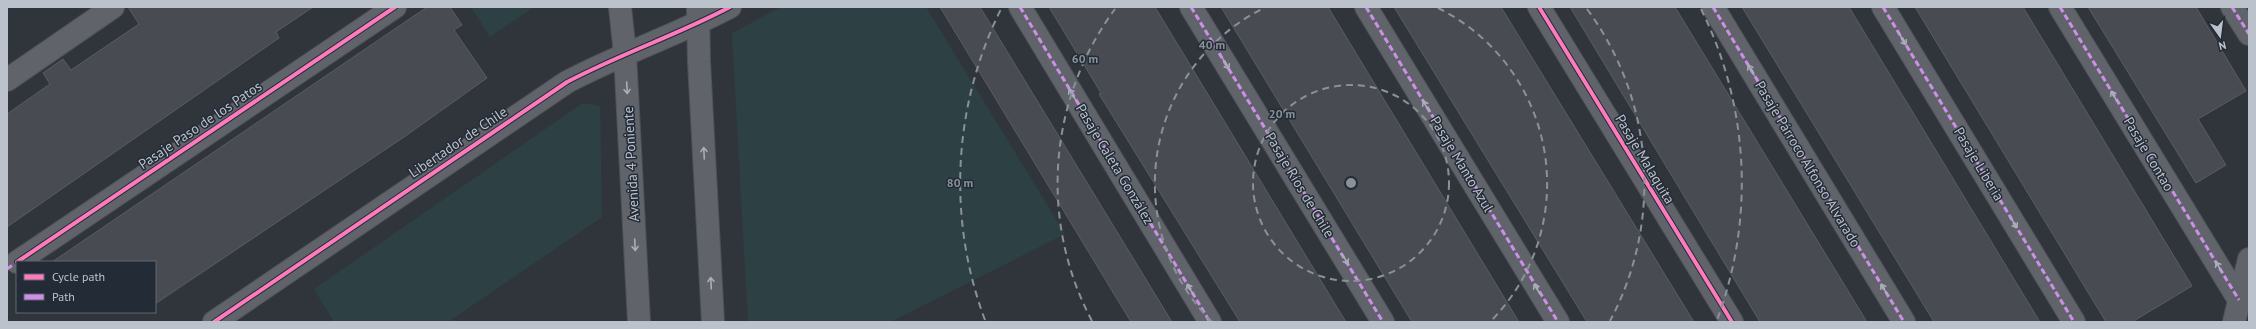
<svg xmlns="http://www.w3.org/2000/svg" width="2256" height="329" font-family="'PT Sans',sans-serif">
<style>
.green{fill:#2d4043}
.building{fill:#484c52;stroke:#585c63}
.lines{fill:none;stroke-linecap:round;stroke-linejoin:round}
.minor-casing{stroke:#4e5157;stroke-width:24}
.minor{stroke:#60646a;stroke-width:22}
.quiet{stroke:#ce8fe9;stroke-width:3;stroke-dasharray:6 3;stroke-linecap:butt}
.cycleway-casing{stroke:#232b37;stroke-width:6}
.cycleway{stroke:#fd7abc;stroke-width:4}
.oneway{stroke:#a9afb8}
.ring{fill:none;stroke:#8a9199;stroke-width:2;stroke-dasharray:7 5}
.labels{text-anchor:middle;stroke-width:3;stroke-linejoin:round;paint-order:stroke}
.street-label{font-size:14px;fill:#bbc2cb;stroke:#232b37}
.centre{fill:#8a9199;stroke:#232b37;stroke-width:2}
.ring-label{font-size:12px;text-anchor:middle;font-weight:bold;fill:#8a9199;stroke:#232b37;stroke-width:3;stroke-linejoin:round;paint-order:stroke}
</style>
<rect width="100%" height="100%" fill="#30353c"/>
<g class="green">
<path d="M471,7H534L490,37Z"/>
<path d="M781,7H926L1065,234L890,322H748L732,33Z"/>
<path d="M583,103L600,106L602,217L448,322H334L314,289Z"/>
</g>
<g class="building">
<path d="M128,7H313L276,32L279,38L7,227V114L50,84L43,73L63,59L71,70L139,24Z"/>
<path d="M427,7H450L462,25L454,30L487,78L404,137L155,304V262H52Z"/>
<path d="M940,7H980L1172,322H1131Z"/>
<path d="M1049,7H1155L1346,322H1240L1099,94L1101,93Z"/>
<path d="M1221,7H1328L1519,322H1412Z"/>
<path d="M1394,7H1501L1694,322H1587Z"/>
<path d="M1570,7H1675L1867,322H1760Z"/>
<path d="M1742,7H1849L2040,322H1934Z"/>
<path d="M1915,7H2023L2192,286L2132,322H2106Z"/>
<path d="M2088,7H2196L2246,91L2198,119L2226,165L2196,183Z"/>
</g>
<g class="lines">
<defs>
<g id="minor">
<path d="M620,7L625,54L639,322"/>
<path d="M1020,7L1210,322"/>
<path d="M1191,7L1383,322"/>
<path d="M1366,7L1558,322"/>
<path d="M1539,7L1732,322"/>
<path d="M1713,7L1904,322"/>
<path d="M1883,7L2074,322"/>
<path d="M2060,7L2239,300"/>
<path d="M2232,7L2249,34"/>
<path d="M698,10L699,62L713,322"/>
<path d="M7,80L113,7"/>
<path d="M17,262L395,7"/>
<path d="M214,322L567,82C620,54 677,35 730,7"/>
<path d="M2234,322L2249,259"/>
</g>
</defs>
<use href="#minor" class="minor-casing"/>
<use href="#minor" class="minor"/>
<g class="quiet">
<path d="M1020,7L1210,322"/>
<path d="M1191,7L1383,322"/>
<path d="M1366,7L1558,322"/>
<path d="M1713,7L1904,322"/>
<path d="M1883,7L2074,322"/>
<path d="M2060,7L2239,300"/>
<path d="M2232,7L2249,34"/>
<path d="M7,269L17,262"/>
</g>
<defs>
<g id="cycleway">
<path d="M1539,7L1732,322"/>
<path d="M17,262L395,7"/>
<path d="M214,322L567,82C620,54 677,35 730,7"/>
</g>
</defs>
<use href="#cycleway" class="cycleway-casing"/>
<use href="#cycleway" class="cycleway"/>
</g>
<defs><path id="oneway-shaft" d="M-6 0H5M1.5-3L5.5 0L1.5 3" fill="none" stroke-width="1.6" stroke-linecap="round" stroke-linejoin="round"/></defs>
<g class="oneway">
<use href="#oneway-shaft" transform="translate(1903 40) rotate(59)"/>
<use href="#oneway-shaft" transform="translate(1226 64) rotate(59)"/>
<use href="#oneway-shaft" transform="translate(1751 70) rotate(-121)"/>
<use href="#oneway-shaft" transform="translate(627 88) rotate(87)"/>
<use href="#oneway-shaft" transform="translate(1072 94) rotate(-121)"/>
<use href="#oneway-shaft" transform="translate(2114 96) rotate(-121)"/>
<use href="#oneway-shaft" transform="translate(1426 106) rotate(-121)"/>
<use href="#oneway-shaft" transform="translate(704 153) rotate(-93)"/>
<use href="#oneway-shaft" transform="translate(2014 223) rotate(59)"/>
<use href="#oneway-shaft" transform="translate(635 245) rotate(87)"/>
<use href="#oneway-shaft" transform="translate(1345 259) rotate(59)"/>
<use href="#oneway-shaft" transform="translate(2219 267) rotate(-121)"/>
<use href="#oneway-shaft" transform="translate(711 283) rotate(-93)"/>
<use href="#oneway-shaft" transform="translate(1190 289) rotate(-121)"/>
<use href="#oneway-shaft" transform="translate(1537 289) rotate(-121)"/>
<use href="#oneway-shaft" transform="translate(1884 289) rotate(-121)"/>
</g>
<g class="ring">
<circle cx="1351" cy="183" r="98"/>
<path d="M1212 322A196 196 0 0 1 1264 8M1438 8A196 196 0 0 1 1490 322"/>
<path d="M1092 321A293 293 0 0 1 1115 9M1587 9A293 293 0 0 1 1610 321"/>
<path d="M985 320A391 391 0 0 1 1001 9M1701 9A391 391 0 0 1 1717 320"/>
</g>
<g class="labels">
<g class="street-label">
<text transform="translate(200 125) rotate(-34)" y="5">Pasaje Paso de los Patos</text>
<text transform="translate(458 142) rotate(-34)" y="5">Libertador de Chile</text>
<text transform="translate(2149 154) rotate(59)" y="5">Pasaje Contao</text>
<text transform="translate(1645 159) rotate(59)" y="5">Pasaje Malaquita</text>
<text transform="translate(631 164) rotate(-93)" y="5">Avenida 4 Poniente</text>
<text transform="translate(1115 164) rotate(59)" y="5">Pasaje Caleta González</text>
<text transform="translate(1462 164) rotate(59)" y="5">Pasaje Manto Azul</text>
<text transform="translate(1808 164) rotate(59)" y="5">Pasaje Párroco Alfonso Alvarado</text>
<text transform="translate(1979 164) rotate(59)" y="5">Pasaje Liberia</text>
<text transform="translate(1300 185) rotate(59)" y="5">Pasaje Ríos de Chile</text>
</g>
</g>
<circle cx="1351" cy="183" r="6" class="centre"/>
<g class="ring-label">
<text x="1212" y="49">40 m</text>
<text x="1085" y="63">60 m</text>
<text x="1282" y="118">20 m</text>
<text x="960" y="187">80 m</text>
</g>
<rect width="2256" height="329" fill="none" stroke="#bbc2cb" stroke-width="16"/>
<rect x="16" y="261" width="140" height="52" fill="#232b37" stroke="#606772"/>
<rect x="24" y="274" width="20" height="6" fill="#fd7abc" stroke="#606772"/>
<text x="52" y="281" font-size="12" fill="#bbc2cb">Cycle path</text>
<rect x="24" y="294" width="20" height="6" fill="#ce8fe9" stroke="#606772"/>
<text x="52" y="301" font-size="12" fill="#bbc2cb">Path</text>
<g transform="translate(2220 36) rotate(166)" stroke="#232b37" stroke-width="3" paint-order="stroke">
<path d="M0-3L7 15L0 10L-7 15Z" fill="#bbc2cb"/>
<text y="-6" font-size="11" font-weight="bold" text-anchor="middle" fill="#bbc2cb">N</text>
</g>
</svg>
